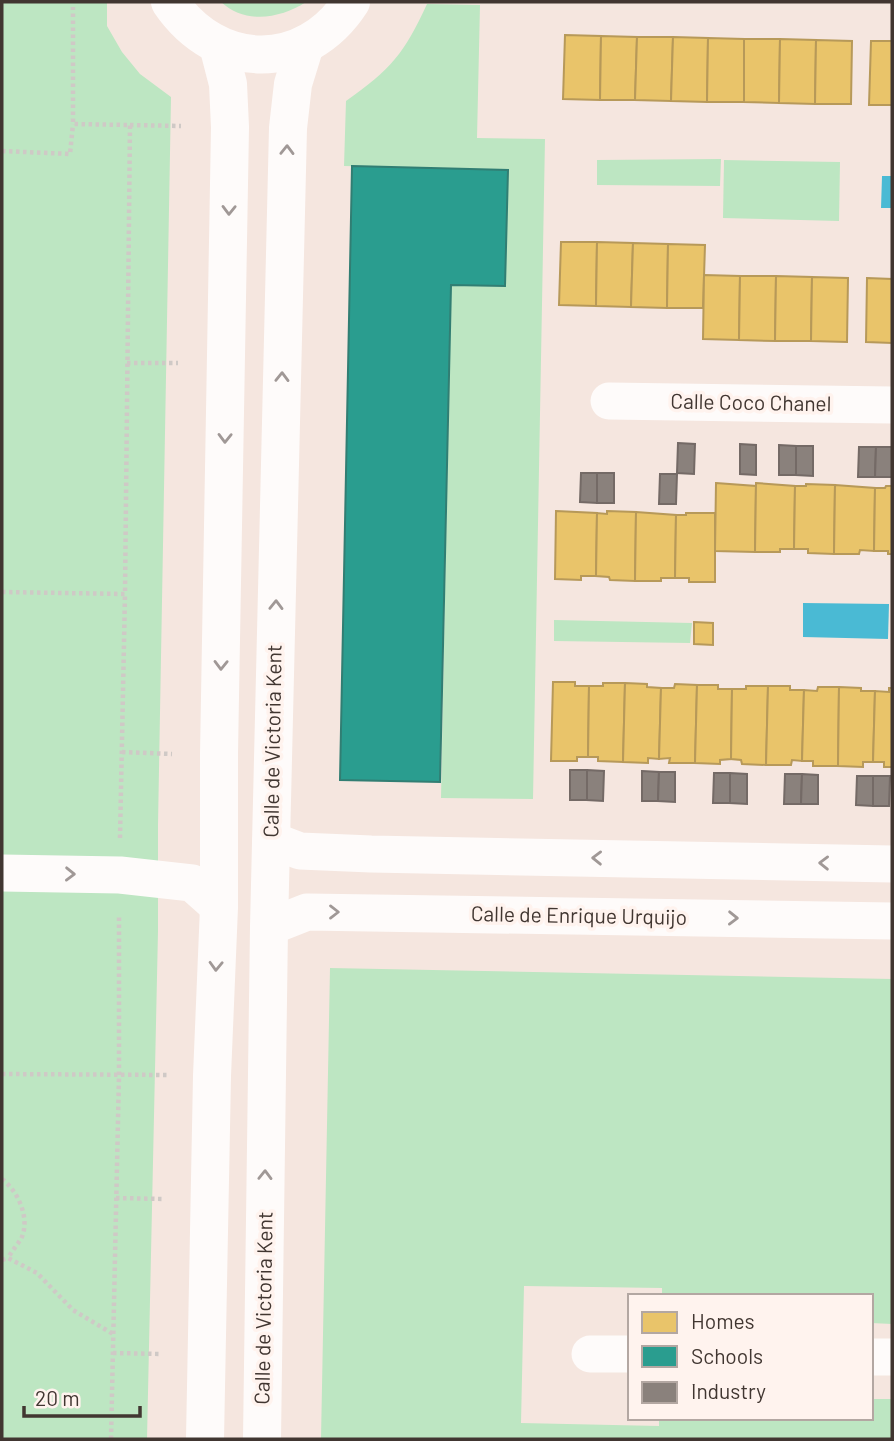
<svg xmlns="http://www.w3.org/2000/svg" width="894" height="1441" font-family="Barlow,sans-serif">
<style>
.green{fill:#bde6c2}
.water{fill:#4abad4}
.homes{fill:#e9c46a;stroke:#b79959;stroke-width:2}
.schools{fill:#2a9d8f;stroke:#317e73;stroke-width:2}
.industry{fill:#8a817c;stroke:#746a66;stroke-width:2}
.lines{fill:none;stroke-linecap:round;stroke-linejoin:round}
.path{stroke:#cfc9c6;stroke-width:4.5;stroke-dasharray:3.5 3.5;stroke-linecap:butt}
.street{stroke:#fefbfa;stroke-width:37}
.secondary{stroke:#fefbfa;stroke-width:38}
.oneway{stroke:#a09896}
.labels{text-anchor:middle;stroke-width:7;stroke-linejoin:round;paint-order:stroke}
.street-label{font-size:21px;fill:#413631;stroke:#fff3ee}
</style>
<rect width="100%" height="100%" fill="#f5e6df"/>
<g class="green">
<path d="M2,2H107V26L122,52L140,74L171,97L158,825V931L147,1439H2Z"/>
<path d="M221,2H306C281,18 246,25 221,2Z"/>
<path d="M427,4L480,5L477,138L545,139L533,799L441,798L451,285H505L508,170L344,166L346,101C391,69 404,54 427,4Z"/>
<path d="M721,159L720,186L597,185V160Z"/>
<path d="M724,160L840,162L839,221L723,218Z"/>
<path d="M554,620L692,623L690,643L554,641Z"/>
<path d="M330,968L892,979V1324L871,1323V1296H662V1288L524,1286L521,1423L659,1426V1418H871V1399H892V1439H321Z"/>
</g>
<g class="water">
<path d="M882,176H892V208H881Z"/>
<path d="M803,603L889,604L888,639L803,637Z"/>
</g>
<g class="homes">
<path d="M565,35L601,36L600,100L563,99Z"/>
<path d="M601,36L637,37L635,100H600Z"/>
<path d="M637,37H673L671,101L635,100Z"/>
<path d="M673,37L708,38L707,102L671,101Z"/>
<path d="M708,38L744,39V102H707Z"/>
<path d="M744,39H780L779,103L744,102Z"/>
<path d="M780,39L816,40L815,104L779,103Z"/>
<path d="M816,40L852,41L851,104H815Z"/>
<path d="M871,41H892V105H869Z"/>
<path d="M561,242H597L596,306L559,305Z"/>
<path d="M597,242L633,243L631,307L596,306Z"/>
<path d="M633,243L668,244L667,308L631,307Z"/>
<path d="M668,244L705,245L703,308H667Z"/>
<path d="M704,275L740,276L739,340L703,339Z"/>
<path d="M740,276H776L775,341L739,340Z"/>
<path d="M776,276L812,277L811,341H775Z"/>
<path d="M812,277L848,278L847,342L811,341Z"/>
<path d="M867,278L892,279V343L866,342Z"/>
<path d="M716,483L756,486L755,552L715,551Z"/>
<path d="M756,483L795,486L794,549H780V552H755Z"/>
<path d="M806,484L835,485L834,554L808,553V549H794L795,486H806Z"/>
<path d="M835,485L875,488L874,551L860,550L859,554H834Z"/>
<path d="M886,486H892V554H888V551H874L875,488H885Z"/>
<path d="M556,511L597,513L596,576H581V580L555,579Z"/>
<path d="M607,511L636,512L635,581L610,580L609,577L596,576L597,513L607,514Z"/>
<path d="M636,512L676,515L675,578H661V581H635Z"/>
<path d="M686,513H715V582H689V578H675L676,515H686Z"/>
<path d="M694,622L713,623V645L694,644Z"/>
<path d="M553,682H575V686H589L588,757H577V761H551Z"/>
<path d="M603,683H625L623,762L598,761V757H588L589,686H603Z"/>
<path d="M625,683L647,684V687L661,688L659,759L648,758V763L623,762Z"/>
<path d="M675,684L697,685L695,763H669L670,758L659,759L661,688H674Z"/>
<path d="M697,685H718V689H732L731,759L720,760V764L695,763Z"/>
<path d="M746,686H768L766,765L742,764L741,760L731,759L732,689H746Z"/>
<path d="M768,686H790V690H804L802,761L792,760L791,765H766Z"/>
<path d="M818,687H839L838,766H813V761H802L804,690L817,691Z"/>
<path d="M839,687L861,688V691H875L873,762H863V767L838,766Z"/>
<path d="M889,688H892V767H884V762H873L875,691L889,692Z"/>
</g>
<path class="schools" d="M352,166L508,170L505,286L451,285L440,782L340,780Z"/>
<g class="industry">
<path d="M678,443L695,444L694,474L677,473Z"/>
<path d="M740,444L756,445V475L740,474Z"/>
<path d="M779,445L796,446V475H779Z"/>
<path d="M796,446H813V476L796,475Z"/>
<path d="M859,447H876L875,477H858Z"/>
<path d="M876,447H892V477H875Z"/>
<path d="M581,473H597V503L580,502Z"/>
<rect x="597" y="473" width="17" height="30"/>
<path d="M660,474H677L676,504H659Z"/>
<rect x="570" y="770" width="17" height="30"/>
<path d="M587,770L604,771L603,801L587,800Z"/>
<path d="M642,771L659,772L658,801H642Z"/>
<path d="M659,772H675V802L658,801Z"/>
<path d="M714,773H730V803H713Z"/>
<path d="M730,773L747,774V804L730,803Z"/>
<path d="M785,774H802L801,804H784Z"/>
<path d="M802,774L818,775V804H801Z"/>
<path d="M857,776H873V806L856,805Z"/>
<path d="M873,776H890L889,806H873Z"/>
</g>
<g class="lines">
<g class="path">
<path d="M130,125L181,126"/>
<path d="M2,151L70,154L73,124"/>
<path d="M127,363H178"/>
<path d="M2,592L125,594L130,125L73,124V7"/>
<path d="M122,752L172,754"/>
<path d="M120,838L125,594"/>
<path d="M2,1074L169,1075"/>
<path d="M2,1179C18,1191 31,1219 21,1239C17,1245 12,1251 8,1258"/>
<path d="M116,1198L164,1199"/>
<path d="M2,1260L8,1258L37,1273L73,1310L113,1334"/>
<path d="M113,1353L161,1354"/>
<path d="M111,1439L119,1075V917"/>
</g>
<g class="street">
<path d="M609,401L892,405"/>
<path d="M271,840L300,851L371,854L892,864"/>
<path d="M2,873L120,875L192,883L219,907"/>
<path d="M269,927L307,912L892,921"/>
<path d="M590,1354H630"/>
<path d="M871,1357H892"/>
</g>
<g class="secondary">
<path d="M170,2C217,71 305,73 351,2"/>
<path d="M205,1439L212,1076L219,907V754L230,127L228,84L218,45"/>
<path d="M262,1439L269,927L288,128L293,84L305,45"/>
</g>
</g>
<defs><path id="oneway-chevron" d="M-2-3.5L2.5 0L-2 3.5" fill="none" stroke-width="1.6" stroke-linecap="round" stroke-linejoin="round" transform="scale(1.75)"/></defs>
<g class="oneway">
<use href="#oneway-chevron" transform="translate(287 150) rotate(-89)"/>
<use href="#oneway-chevron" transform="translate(229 210) rotate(91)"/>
<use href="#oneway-chevron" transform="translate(282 377) rotate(-89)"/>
<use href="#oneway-chevron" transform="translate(225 438) rotate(91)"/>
<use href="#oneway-chevron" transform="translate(276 605) rotate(-89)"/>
<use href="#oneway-chevron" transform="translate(221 665) rotate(91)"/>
<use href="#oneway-chevron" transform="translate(597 858) rotate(-179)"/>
<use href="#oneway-chevron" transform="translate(824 863) rotate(-179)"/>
<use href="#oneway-chevron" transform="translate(70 874) rotate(1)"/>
<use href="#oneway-chevron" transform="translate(334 912)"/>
<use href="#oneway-chevron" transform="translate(733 918) rotate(1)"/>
<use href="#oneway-chevron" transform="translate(216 966) rotate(92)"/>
<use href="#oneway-chevron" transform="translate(265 1175) rotate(-89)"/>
</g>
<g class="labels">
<g class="street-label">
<text transform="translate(751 403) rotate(1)" y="7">Calle Coco Chanel</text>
<text transform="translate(273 741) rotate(-89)" y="7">Calle de Victoria Kent</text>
<text transform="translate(579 916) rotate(1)" y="7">Calle de Enrique Urquijo</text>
<text transform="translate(264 1308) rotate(-89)" y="7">Calle de Victoria Kent</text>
</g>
</g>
<rect width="894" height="1441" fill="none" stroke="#413631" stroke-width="7"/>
<rect x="628" y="1294" width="245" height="126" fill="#fff3ee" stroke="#b3a7a2" stroke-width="2"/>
<rect x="642" y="1312" width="35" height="21" fill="#e9c46a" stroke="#b3a7a2" stroke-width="2"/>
<text x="691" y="1329" font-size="21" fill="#413631">Homes</text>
<rect x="642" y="1346" width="35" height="21" fill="#2a9d8f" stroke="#b3a7a2" stroke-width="2"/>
<text x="691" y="1364" font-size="21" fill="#413631">Schools</text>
<rect x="642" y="1382" width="35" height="21" fill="#8a817c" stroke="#b3a7a2" stroke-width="2"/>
<text x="691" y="1399" font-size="21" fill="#413631">Industry</text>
<path d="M24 1406v10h116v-10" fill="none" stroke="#413631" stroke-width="3.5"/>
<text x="35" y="1406" font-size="21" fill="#413631" stroke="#fff3ee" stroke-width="5" paint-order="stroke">20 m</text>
</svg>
